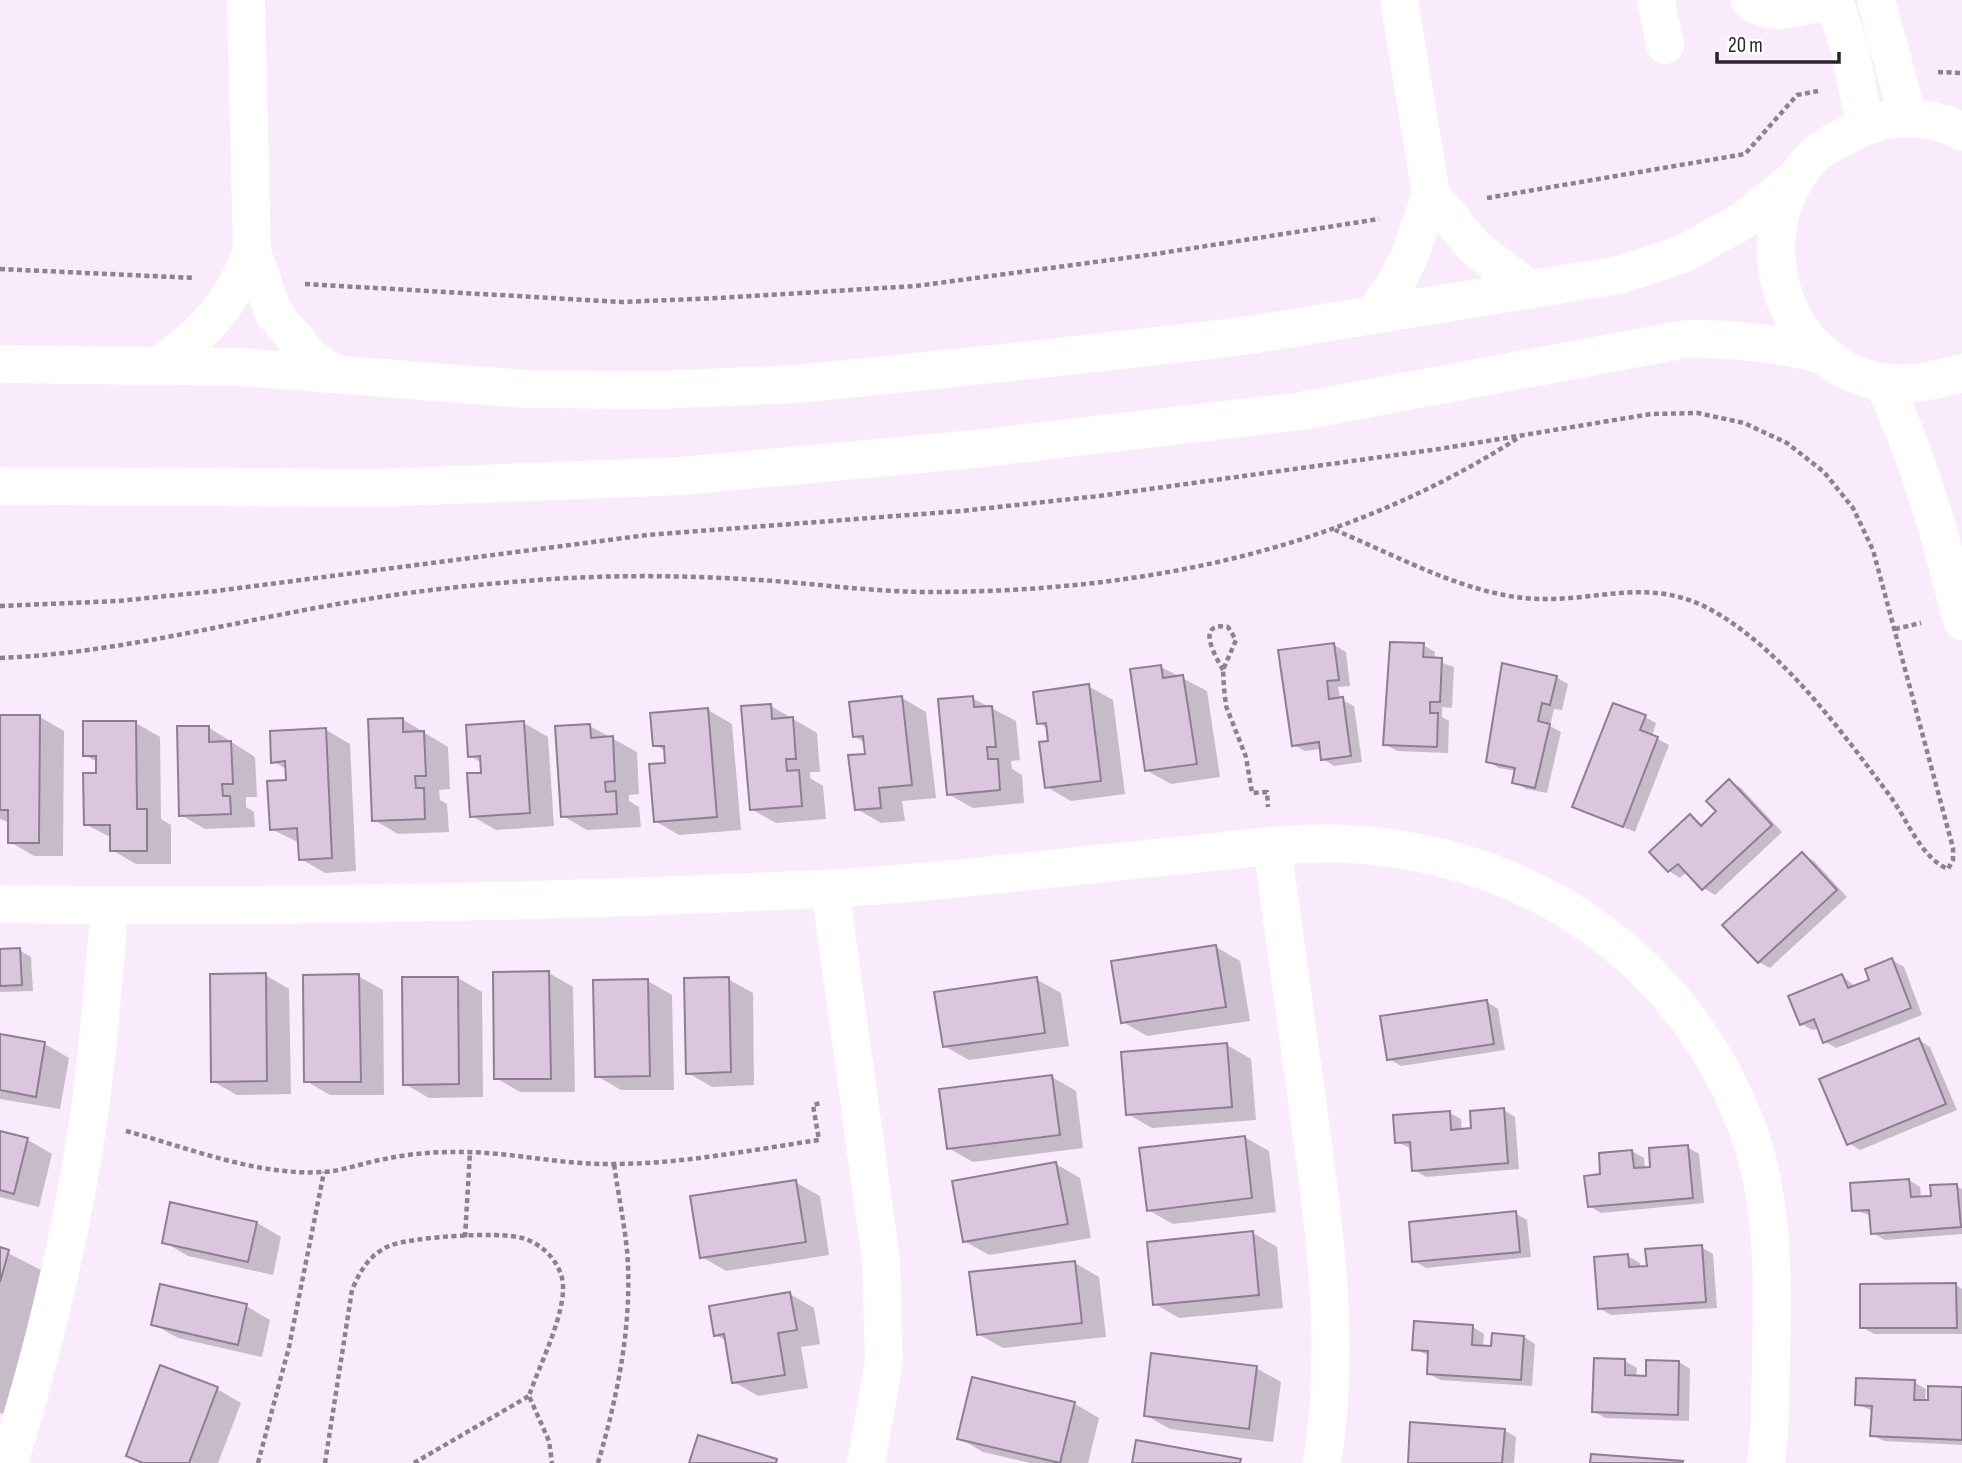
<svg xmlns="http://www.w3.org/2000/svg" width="1962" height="1463" font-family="'Sofia Sans Condensed',sans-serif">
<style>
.shadow{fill:#0003}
.building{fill:#dac7de;stroke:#8f7d93;stroke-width:2}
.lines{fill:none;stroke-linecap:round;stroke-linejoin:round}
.path{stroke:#8c818e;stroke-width:4.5;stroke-dasharray:5 3.5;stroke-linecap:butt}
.minor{stroke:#fff;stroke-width:38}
</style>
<rect width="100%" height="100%" fill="#f9eafc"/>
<g class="shadow">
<path d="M1334,645L1346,652L1350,686L1338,687L1340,699L1354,706L1362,762L1334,766L1323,759L1321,749L1305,751L1294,745Z"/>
<path d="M1423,645L1435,652L1434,660L1454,667L1452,708L1442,707V717L1449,721L1448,753L1397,751L1385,744Z"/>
<path d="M1161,667L1207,691L1220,777L1171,784L1146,770Z"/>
<path d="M1556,677L1568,684L1562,710L1554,709L1550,726L1561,732L1547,793L1526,789L1514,782L1516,771L1499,768L1487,761Z"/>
<path d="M1088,686L1113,700L1125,794L1071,801L1047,787L1050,743L1048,729L1039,723Z"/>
<path d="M902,698L926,712L936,798L902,801L905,821L881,823L857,809L867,755L865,743L854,736Z"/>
<path d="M972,698L1016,721L1020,760L1011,761L1012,769L1022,775L1024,803L973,808L948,794Z"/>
<path d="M771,706L817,733L820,772H810V778L823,786L826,819L776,823L751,809Z"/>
<path d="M708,710L732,724L741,830L679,835L655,821L667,765L666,751L655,745Z"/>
<path d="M0,717H40L64,731L63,856H34L10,842V823L0,819Z"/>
<path d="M1645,717L1656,723L1652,736L1669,745L1635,832L1575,807Z"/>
<path d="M402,719L448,747L450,789L439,790L440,800L447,804L449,832L398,834L374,820Z"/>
<path d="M136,723L160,737L161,819L171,825V864H136L112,850V838L85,824L97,774V762L85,755Z"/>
<path d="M524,723L548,737L554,826L496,830L472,816L483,774L482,763L470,756Z"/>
<path d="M590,726L637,752L639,794L629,795V801L639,807L641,827L587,830L563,816Z"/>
<path d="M208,727L255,757L257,797H246V807L254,812L255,827L205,829L181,815Z"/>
<path d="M326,730L350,744L356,871L325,873L301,859L300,843L271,829L288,782L287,770L273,761Z"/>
<path d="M1729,781L1741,788L1782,832L1715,895L1703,888L1687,872L1680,878L1669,871L1690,817L1704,825L1719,811Z"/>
<path d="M1802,854L1814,861L1847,897L1770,968L1759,962Z"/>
<path d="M1216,947L1240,961L1250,1021L1147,1036L1123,1022Z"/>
<path d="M19,950L31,957L33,991L0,992V951Z"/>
<path d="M1892,960L1904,967L1922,1015L1836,1048L1824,1041L1819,1028L1813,1030L1801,1024L1842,976L1856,987L1871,981Z"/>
<path d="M549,973L573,987L575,1092H520L496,1078Z"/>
<path d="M265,975L289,989L291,1094L237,1095L212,1081Z"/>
<path d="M358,976L383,990L384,1095H330L306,1081Z"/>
<path d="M458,978L482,992L483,1097L429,1098L405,1084Z"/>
<path d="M728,979L753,993L754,1085L712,1087L688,1073Z"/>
<path d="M1036,979L1061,993L1069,1046L969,1060L944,1046Z"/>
<path d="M648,981L672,995L674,1090H621L597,1076Z"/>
<path d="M1487,1002L1498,1009L1505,1050L1401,1066L1389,1059Z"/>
<path d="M0,1036L45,1044L69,1058L60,1109L0,1099Z"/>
<path d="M1919,1040L1930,1047L1957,1110L1860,1150L1849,1143Z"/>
<path d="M1227,1045L1251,1059L1256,1120L1152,1128L1128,1114Z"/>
<path d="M1052,1077L1076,1091L1083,1148L973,1162L948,1148Z"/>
<path d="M1504,1110L1515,1117L1519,1169L1426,1177L1414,1170L1412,1149L1397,1142L1450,1113L1461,1119L1462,1131L1473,1130Z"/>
<path d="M0,1133L28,1140L52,1154L39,1207L0,1197Z"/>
<path d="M1244,1137L1269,1151L1276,1212L1173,1224L1148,1210Z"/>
<path d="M1687,1147L1699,1154L1704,1203L1601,1213L1589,1206L1602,1175L1632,1151L1644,1158L1645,1169L1652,1168Z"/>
<path d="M1056,1164L1080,1178L1091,1238L989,1255L964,1241Z"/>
<path d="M1909,1180L1920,1187L1921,1199L1933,1198L1956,1186L1962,1189V1234L1885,1240L1873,1233L1872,1216L1854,1210Z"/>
<path d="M795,1182L820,1196L829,1255L726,1271L702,1257Z"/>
<path d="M1515,1213L1527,1220L1531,1257L1426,1268L1414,1261Z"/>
<path d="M257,1223L281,1237L273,1275L188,1256L164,1242Z"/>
<path d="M1253,1233L1277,1247L1283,1308L1179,1318L1155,1304Z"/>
<path d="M1701,1247L1713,1254L1717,1308L1611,1315L1599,1308L1628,1256L1640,1263V1268L1649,1267Z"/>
<path d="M0,1249L45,1272L3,1414L0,1413Z"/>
<path d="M1075,1263L1099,1277L1106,1337L1003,1348L978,1334Z"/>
<path d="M1956,1285L1962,1289V1334H1874L1862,1327Z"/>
<path d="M790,1294L814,1308L820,1344L801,1347L808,1388L758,1396L734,1382L727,1341L715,1335Z"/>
<path d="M246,1306L270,1320L262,1357L178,1338L153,1324Z"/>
<path d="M1473,1327L1484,1334L1483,1347L1493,1348L1524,1337L1535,1344L1532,1386L1440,1380L1428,1373L1430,1356L1414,1349Z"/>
<path d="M1625,1361L1637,1368L1636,1377H1647L1679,1362L1690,1369L1689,1421L1605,1418L1594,1411Z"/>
<path d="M161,1367L217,1389L241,1403L218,1463H141L128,1456Z"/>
<path d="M1256,1368L1281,1382L1273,1442L1170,1429L1145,1415Z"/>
<path d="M973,1379L1075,1404L1099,1418L1088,1463H1030L983,1452L959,1438Z"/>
<path d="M1914,1382L1926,1389L1925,1402L1962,1389V1445L1884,1441L1872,1435L1873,1411L1857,1404Z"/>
<path d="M1504,1430L1516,1437L1514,1463H1409Z"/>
</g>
<g class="building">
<path d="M1390,642L1424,643L1423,657L1442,658L1440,702H1430V713H1438L1437,747L1383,745Z"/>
<path d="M1334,643L1339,680L1327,681L1329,699L1343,697L1351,756L1321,760L1319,742L1292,746L1278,650Z"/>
<path d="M1502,663L1557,676L1550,705L1542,703L1538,721L1550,724L1535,788L1512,783L1515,768L1486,762Z"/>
<path d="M1161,665L1163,678L1183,675L1197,764L1145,771L1130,669Z"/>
<path d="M1089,684L1101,781L1045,788L1039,742L1048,741L1046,723L1037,724L1033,692Z"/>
<path d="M902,696L912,785L879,788L881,808L855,810L848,755L865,754L863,736L853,737L849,702Z"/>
<path d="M973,696L974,707L992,706L996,747H987L988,759H998L1000,790L947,795L938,699Z"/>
<path d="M1613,703L1646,715L1640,730L1658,737L1623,827L1572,807Z"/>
<path d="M771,704L772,719L793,717L796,759H786L787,771L799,770L802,806L750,810L741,706Z"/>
<path d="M708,708L717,817L654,822L649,764L665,763L664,746H653L650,713Z"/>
<path d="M0,715H40L39,843H8V810H0Z"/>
<path d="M403,718V732L424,731L426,776H415L416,788H424L425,819L372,821L368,719Z"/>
<path d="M83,721H136L137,809H147V851H110V825H84L83,773H96V756H83Z"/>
<path d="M524,721L530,813L470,817L467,773H481L480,756L468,757L466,725Z"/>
<path d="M590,724L591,738L613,736L615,781L605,782L606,792L616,791L617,814L561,817L555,726Z"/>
<path d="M177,726H209V742L231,741L233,784H222L223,796H230L231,814L179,816Z"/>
<path d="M326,728L332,858L299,860L297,828L270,830L267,781L286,780L285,761L271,763L270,731Z"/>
<path d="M1729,779L1772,825L1702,890L1678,864L1668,872L1649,852L1690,814L1701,826L1716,811L1706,801Z"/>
<path d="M1802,852L1837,890L1758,963L1722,925Z"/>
<path d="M1216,945L1226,1007L1121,1023L1111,961Z"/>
<path d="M20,948L22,985L0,986V949Z"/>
<path d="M1892,958L1911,1008L1823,1043L1814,1019L1800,1025L1788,996L1842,974L1848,988L1869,980L1865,969Z"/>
<path d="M549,971L551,1079H494L493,972Z"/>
<path d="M266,973L267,1081L211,1082L210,974Z"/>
<path d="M359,974L361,1082H304L303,975Z"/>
<path d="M402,977H458L459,1084L403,1085Z"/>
<path d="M729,977L731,1072L686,1074L684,978Z"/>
<path d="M1037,977L1045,1033L943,1047L934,992Z"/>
<path d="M648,979L650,1076L595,1077L593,980Z"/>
<path d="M1487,1000L1494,1044L1387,1060L1380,1016Z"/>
<path d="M0,1034L45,1042L36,1097L0,1090Z"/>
<path d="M1919,1038L1946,1104L1847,1145L1819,1079Z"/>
<path d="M1227,1043L1232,1107L1126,1115L1121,1052Z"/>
<path d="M1052,1075L1060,1135L947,1149L939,1089Z"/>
<path d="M1504,1108L1508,1163L1412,1171L1410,1142L1395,1143L1393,1115L1450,1111L1451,1130L1471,1128L1470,1111Z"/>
<path d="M0,1131L28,1138L14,1194L0,1190Z"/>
<path d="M1245,1136L1252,1198L1147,1211L1139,1148Z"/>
<path d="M1688,1145L1693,1198L1588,1207L1584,1176L1600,1174L1599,1153L1632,1150L1634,1168L1650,1167L1649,1148Z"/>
<path d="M1056,1162L1068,1224L963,1242L952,1181Z"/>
<path d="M1909,1179L1911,1197L1931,1196L1930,1185L1957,1184L1961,1227L1871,1234L1869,1210L1852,1211L1850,1183Z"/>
<path d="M796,1180L806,1242L700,1258L690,1196Z"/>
<path d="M170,1202L257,1222L248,1262L162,1243Z"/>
<path d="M1516,1211L1520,1252L1412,1262L1409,1222Z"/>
<path d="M1253,1231L1259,1295L1153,1305L1147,1242Z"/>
<path d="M1702,1245L1706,1302L1598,1309L1594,1257L1628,1254L1629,1267L1647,1266L1645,1249Z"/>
<path d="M0,1247L9,1250L0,1282Z"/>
<path d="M1075,1261L1082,1323L977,1335L969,1272Z"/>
<path d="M1956,1283L1957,1328H1860V1284Z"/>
<path d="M160,1284L247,1304L238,1345L151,1325Z"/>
<path d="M790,1292L797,1330L778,1333L785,1375L732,1383L724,1334L714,1336L709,1306Z"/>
<path d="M1414,1321L1473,1325L1472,1345L1491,1346L1492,1333L1524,1336L1521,1380L1427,1374L1428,1351L1412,1350Z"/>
<path d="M1151,1353L1257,1366L1249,1429L1144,1416Z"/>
<path d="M1594,1358L1625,1359V1375L1646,1376V1360L1679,1361L1678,1415L1592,1412Z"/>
<path d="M160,1365L218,1387L189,1463H143L126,1456Z"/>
<path d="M972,1377L1075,1402L1060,1463L957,1439Z"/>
<path d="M1856,1378L1915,1380L1914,1400H1928V1386L1962,1387V1440L1870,1436L1872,1406L1855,1405Z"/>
<path d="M1410,1422L1505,1429L1502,1463H1408Z"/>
<path d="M698,1435L777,1459L776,1463H689Z"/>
<path d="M1136,1440L1241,1459L1240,1463H1132Z"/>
<path d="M1591,1454L1683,1461L1682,1463H1590Z"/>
</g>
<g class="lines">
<g class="path">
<path d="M1938,72L1962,73"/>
<path d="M1487,198L1745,154L1797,95L1818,91"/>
<path d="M0,269L195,278"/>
<path d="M305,284L622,302L719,298L916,286L1155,254L1379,219"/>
<path d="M0,606L118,601L216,591L647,535L961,511L1099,496L1439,449L1651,414L1698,413L1744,423L1787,443L1824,472L1853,508L1873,550L1953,848V860L1948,869C1921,858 1907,819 1890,796C1841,731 1786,654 1715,612C1648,573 1594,605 1524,598C1459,591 1395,555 1335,530"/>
<path d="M1895,629L1921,623"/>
<path d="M0,658C123,653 241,619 362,600C416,591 470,585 525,581C608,574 691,575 774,581C826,585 878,592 930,592C1139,592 1340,552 1518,438"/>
<path d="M1223,670C1216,657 1194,621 1228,627L1236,640L1223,670L1224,688L1226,706L1246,757L1252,793L1267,792L1268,807"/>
<path d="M126,1131C190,1148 256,1176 323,1172C344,1171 365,1162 385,1159C407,1154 432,1152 454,1152C508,1151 560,1165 613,1164C682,1164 751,1150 819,1140L813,1105L821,1103"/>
<path d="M465,1237L470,1152"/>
<path d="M258,1463L289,1347L324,1172"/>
<path d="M325,1463L352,1290C360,1271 369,1255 389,1246C410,1237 499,1231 522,1238C541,1243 557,1259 562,1278C569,1309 539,1365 529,1396L549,1441L552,1463"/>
<path d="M414,1463L529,1396"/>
<path d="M598,1463C618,1395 633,1321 627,1250C624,1221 618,1193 614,1164"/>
</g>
<g class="minor">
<path d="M246,0L252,252L273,312L310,357L334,374"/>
<path d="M1656,0L1665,45"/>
<path d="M1749,0C1773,19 1803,6 1830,0"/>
<path d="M1834,0L1850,50L1865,126"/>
<path d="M1876,0L1908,118"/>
<path d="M1962,132C1932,114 1884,114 1854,132C1842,138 1827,144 1817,153C1740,224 1777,365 1883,382C1911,387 1936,380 1962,373"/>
<path d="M1431,194L1475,248L1531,290"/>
<path d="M1372,315L1393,288L1409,258L1431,194L1399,0"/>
<path d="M0,364L241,367L525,389L657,390L797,384L1022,361L1237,337L1619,275L1683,254L1744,220L1797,177"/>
<path d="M161,364C205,334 232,302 252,252"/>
<path d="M1883,382C1921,464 1940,534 1962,621"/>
<path d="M0,486L378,488L682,476L975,449L1301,411L1686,339C1735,338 1777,343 1824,355"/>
<path d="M1272,846C1284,936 1297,1025 1309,1115C1325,1230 1341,1347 1322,1463"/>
<path d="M830,888L881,1260L884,1362L866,1463"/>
<path d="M0,904C274,908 548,902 821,889C943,883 1065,866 1186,855C1244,849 1305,840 1363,845C1535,859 1681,959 1745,1122C1775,1198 1773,1283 1771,1363C1770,1397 1771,1430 1766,1463"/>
<path d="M9,1463C43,1351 71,1238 88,1122C99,1051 103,977 110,906"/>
</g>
</g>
<path d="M1717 52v10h122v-10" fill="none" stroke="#2a232c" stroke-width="3.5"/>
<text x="1728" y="52" font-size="21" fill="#2a232c" stroke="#ffffff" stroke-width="5" paint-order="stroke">20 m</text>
</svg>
